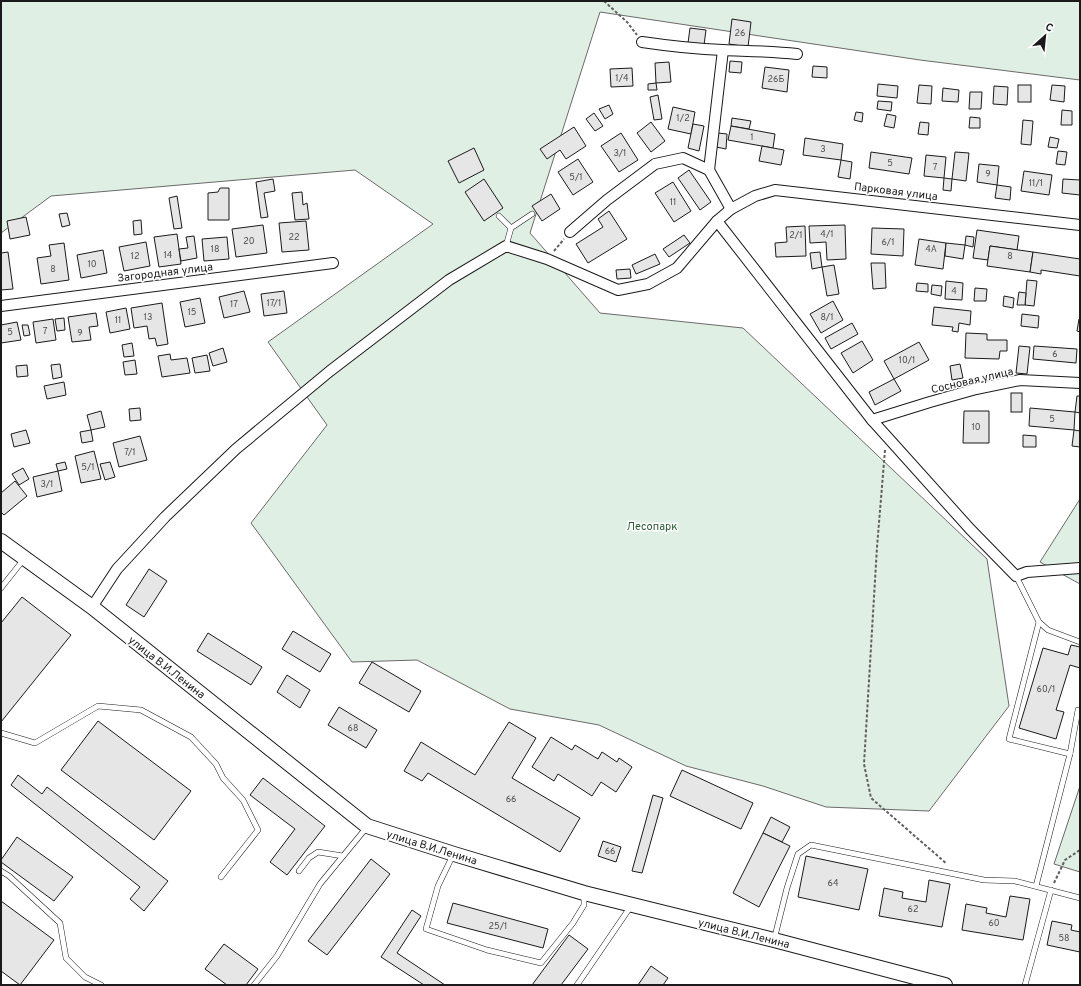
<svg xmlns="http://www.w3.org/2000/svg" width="1081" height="986" font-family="Overpass,sans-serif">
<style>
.green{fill:#e0efe3;stroke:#6a6a6a}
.building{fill:#e6e6e6;stroke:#1a1a1a}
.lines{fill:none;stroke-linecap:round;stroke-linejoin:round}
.service-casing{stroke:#1a1a1a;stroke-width:6}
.minor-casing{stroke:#1a1a1a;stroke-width:12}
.secondary-casing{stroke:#1a1a1a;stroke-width:16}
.path{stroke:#5f5f5f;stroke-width:2;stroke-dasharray:3 2;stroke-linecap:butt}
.service{stroke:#fff;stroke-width:5}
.minor{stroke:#fff;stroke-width:10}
.secondary{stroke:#fff;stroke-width:14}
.labels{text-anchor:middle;stroke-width:3;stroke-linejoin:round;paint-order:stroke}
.number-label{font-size:9px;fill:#4d4d4d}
.street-label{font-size:11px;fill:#1a1a1a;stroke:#fff}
.park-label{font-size:11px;fill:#2b5a34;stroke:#fff}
</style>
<rect width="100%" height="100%" fill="#fff"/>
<g class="green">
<path d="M1,1H1080V80L920,60L600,12L530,233L600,313L743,328L987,559L1009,706L929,811L826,807L763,786L686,766L599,725L510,709L417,660L352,662L251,523L327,425L268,342L433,224L355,170L51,196L1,233Z"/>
<path d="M1080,499V584L1040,562Z"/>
<path d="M1080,786V872L1054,864Z"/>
</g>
<g class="building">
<path d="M732,19L751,22L748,47L729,44Z"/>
<path d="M690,28L706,30L704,45L688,43Z"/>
<path d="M730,61L742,62L741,73L729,72Z"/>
<path d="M669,62L671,82L656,83L655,63Z"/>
<path d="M813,66L827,67V78L812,77Z"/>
<path d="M765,67L789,70L787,92L762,88Z"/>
<path d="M632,68L633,86L611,87L610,69Z"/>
<path d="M656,83L657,90H648V84Z"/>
<path d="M878,84L898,86L897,98L877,96Z"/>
<path d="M919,85L932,86L931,104L917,103Z"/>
<rect x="1018" y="85" width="13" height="17"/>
<path d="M1052,85L1065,86L1064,102L1050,100Z"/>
<path d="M994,86L1008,87L1007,105L993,104Z"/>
<path d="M943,88L959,90L958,102L942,101Z"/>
<path d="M970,92H982L981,109H969Z"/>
<path d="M658,95L662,119L654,120L650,97Z"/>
<path d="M878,101L892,102L891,111L877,109Z"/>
<path d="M609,105L613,114L605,119L599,109Z"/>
<path d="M673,107L695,112L691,134L668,129Z"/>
<path d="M1062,110L1072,111V125H1061Z"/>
<path d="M856,112L863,113L862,122L854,120Z"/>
<path d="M594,113L603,126L595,131L586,119Z"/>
<path d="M887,114L896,116L894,128L884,126Z"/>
<path d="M970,117L980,118V128H969Z"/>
<path d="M732,118L751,121L749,129L731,126Z"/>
<path d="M1023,120L1033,121L1031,145L1021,144Z"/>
<path d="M651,122L665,141L651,152L637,133Z"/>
<path d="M920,122L929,123L928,135L918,134Z"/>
<path d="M693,124L704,126L699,151L688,148Z"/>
<path d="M731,126L775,134L773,148L728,140Z"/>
<path d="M574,127L586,146L566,159L560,150L547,159L540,149Z"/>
<path d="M621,133L638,160L619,172L601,146Z"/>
<path d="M718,133L727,134L726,149L716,147Z"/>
<path d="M1050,137L1059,139L1057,148L1048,147Z"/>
<path d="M805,138L843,144L841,160L803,155Z"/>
<path d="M762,146L784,150L781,165L759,161Z"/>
<path d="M474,148L484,170L459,183L448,161Z"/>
<path d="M1058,151L1067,152L1065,165L1056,164Z"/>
<path d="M871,152L912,158L909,174L869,168Z"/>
<path d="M955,152L969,153L966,181L952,179Z"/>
<path d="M926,155L946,157L944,178L924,176Z"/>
<path d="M578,159L593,182L573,195L558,172Z"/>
<path d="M841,160L852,162L850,179L838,177Z"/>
<path d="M979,164L999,166L997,185L977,182Z"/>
<path d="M689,170L711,202L700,210L678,178Z"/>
<path d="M1024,171L1052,175L1049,195L1021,191Z"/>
<path d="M944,178L952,179L951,191L943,190Z"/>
<path d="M273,179L275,191L264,193L268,217L261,218L256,182Z"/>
<path d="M484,179L503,208L484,221L465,192Z"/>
<path d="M1063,179L1080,180V195L1062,193Z"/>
<path d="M673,182L691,211L674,222L655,193Z"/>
<path d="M997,185L1011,187L1010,200L995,198Z"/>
<path d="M220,188H229V220H208V193L218,192Z"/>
<path d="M302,192L303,205L307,203L309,219L295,220L292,193Z"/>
<path d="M551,194L560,209L542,221L532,206Z"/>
<path d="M177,196L182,228L174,229L169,198Z"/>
<path d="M609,211L627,239L588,263L576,244L603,227L598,219Z"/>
<path d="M67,213L70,225L62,227L59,214Z"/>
<path d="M26,217L30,235L10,239L7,221Z"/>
<path d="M141,220L142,234L134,235L133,221Z"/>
<path d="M306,221L309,250L282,252L279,223Z"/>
<path d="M263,225L267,253L236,257L232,229Z"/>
<path d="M845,225L846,259L827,260L826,242L810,243L809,226Z"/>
<path d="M805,226L806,256L776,257L775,243L787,242L786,227Z"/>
<path d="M872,228L904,229L903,256L871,254Z"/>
<path d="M977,230L1019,236L1017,250L990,246L988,260L973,258Z"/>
<path d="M177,234L181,264L159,267L154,237Z"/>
<path d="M684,235L690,243L669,257L663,249Z"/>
<path d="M194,236L197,258L181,261L179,249L188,248L186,237Z"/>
<path d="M966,236L974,237L973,247L965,245Z"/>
<path d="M227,237L229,259L204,261L202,239Z"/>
<path d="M919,239L946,243L943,269L915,265Z"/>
<path d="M146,242L150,266L124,271L119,247Z"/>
<path d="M64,243L69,280L41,284L37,258L51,256L49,245Z"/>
<path d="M946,243L965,245L963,259L945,256Z"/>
<path d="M990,246L1033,252L1030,272L987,266Z"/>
<path d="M103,250L107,273L81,278L77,255Z"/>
<path d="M8,252L13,289L1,290V253Z"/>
<path d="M820,252L822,267L812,269L810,253Z"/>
<path d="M1033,252L1080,259V276L1041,270V274L1030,272Z"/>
<path d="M655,254L660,264L636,274L632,265Z"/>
<path d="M871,263H885L886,288L873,289Z"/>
<path d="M834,265L839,294L827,296L822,267Z"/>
<path d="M630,269L631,278L617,279L616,270Z"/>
<path d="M1027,280L1037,281L1034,306L1025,305Z"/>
<path d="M946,281L963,283L962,300L945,299Z"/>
<path d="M917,283L928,284V292L916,291Z"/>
<path d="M932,285L942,286L941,296L931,294Z"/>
<path d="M975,288L987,289L986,301H974Z"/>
<path d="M244,291L250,312L224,318L219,297Z"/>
<path d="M284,291L287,313L264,316L261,294Z"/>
<path d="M1019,292L1026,293L1025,305H1017Z"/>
<path d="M1004,296L1014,298L1013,308L1003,306Z"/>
<path d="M200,298L205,323L185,327L180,302Z"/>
<path d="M833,301L843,320L821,333L810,314Z"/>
<path d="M162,303L168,344L157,346L155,338L149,339L147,326L134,328L131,308Z"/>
<path d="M934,307L971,311L970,325L959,323L958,332L952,331L953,327L932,325Z"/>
<path d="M126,308L130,329L110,333L106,312Z"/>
<path d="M96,313L98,326L89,327L91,340L72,342L68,317Z"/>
<path d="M1022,314L1039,316L1038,328L1021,326Z"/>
<path d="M64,318L65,330L57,331L55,319Z"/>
<path d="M53,319L56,340L36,343L33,322Z"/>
<path d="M1079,319H1080V332L1077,331Z"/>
<path d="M17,322L21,340L1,343V325Z"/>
<path d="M852,323L858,334L831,349L825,338Z"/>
<path d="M22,325H28L30,335L24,336Z"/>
<path d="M966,333L987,334V340H1007V351H1000L999,359L965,358Z"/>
<path d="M862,341L873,360L853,373L841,353Z"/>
<path d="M919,342L929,360L894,379L884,361Z"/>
<path d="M132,343L134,356L124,357L122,345Z"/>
<path d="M1019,346L1030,347L1027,374L1016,373Z"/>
<path d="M1034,346L1077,349L1076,363L1033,359Z"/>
<path d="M223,348L227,362L213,366L209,353Z"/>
<path d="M170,354L171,360L187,358L190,373L162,377L158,356Z"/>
<path d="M207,355L210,371L195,373L192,358Z"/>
<path d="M135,360L137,374L125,375L123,362Z"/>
<path d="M60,364L62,377L53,379L51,365Z"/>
<path d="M960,364L963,378L952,380L950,366Z"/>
<path d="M27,365L28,376L17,377L16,366Z"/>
<path d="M894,379L901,391L875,405L869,392Z"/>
<path d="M64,382L66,395L47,399L44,386Z"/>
<rect x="1011" y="393" width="11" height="19"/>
<path d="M1077,396H1080V413L1075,412Z"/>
<path d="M140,408L141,420L130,421L129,409Z"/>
<path d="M1030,408L1075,412L1074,430L1029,426Z"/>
<path d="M101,411L105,427L91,430L87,415Z"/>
<path d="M964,411H989V443H963Z"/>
<path d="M26,430L30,443L14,447L11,434Z"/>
<path d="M91,430L93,441L82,443L80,432Z"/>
<path d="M1074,430L1080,431V447L1072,446Z"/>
<path d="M1023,435L1036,436V447H1023Z"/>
<path d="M140,436L147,460L119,467L113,443Z"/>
<path d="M94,451L101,479L81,483L75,456Z"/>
<path d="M65,462L67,469L58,471L56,464Z"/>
<path d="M110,462L115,477L105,480L100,464Z"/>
<path d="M23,468L29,479L19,485L12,474Z"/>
<path d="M58,471L62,491L37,497L33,477Z"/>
<path d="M15,481L27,496L4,515L1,512V493Z"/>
<path d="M149,569L167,581L144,617L126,605Z"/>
<path d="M22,597L71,635L1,722V623Z"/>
<path d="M293,631L331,654L320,672L282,649Z"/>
<path d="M208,633L262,667L251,685L197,651Z"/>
<path d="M1071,645L1080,647V668L1070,665L1056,710L1064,712L1056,739L1019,728L1043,648L1068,655Z"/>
<path d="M372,662L421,691L409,712L359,683Z"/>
<path d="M287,675L310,690L300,708L277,692Z"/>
<path d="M339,707L377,730L366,748L328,725Z"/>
<path d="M98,721L191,791L154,840L61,770Z"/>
<path d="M509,722L536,738L512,778L580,818L560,852L428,773L422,781L404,771L421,742L475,775Z"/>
<path d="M551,737L572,750L575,745L598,759L602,752L617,762L619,758L632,767L616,792L601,782L592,796L558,774L554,781L532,767Z"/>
<path d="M682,770L753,803L741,829L670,796Z"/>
<path d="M18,775L42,794L47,787L168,881L144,911L130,899L140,887L11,785Z"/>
<path d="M263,778L325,826L287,875L270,862L295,829L250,795Z"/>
<path d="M653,795L663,798L642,873L632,871Z"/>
<path d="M771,817L790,827L782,842L763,833Z"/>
<path d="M763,833L790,846L759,907L733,893Z"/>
<path d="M17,837L73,877L54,901L1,862V860Z"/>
<path d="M603,841L621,847L616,862L598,856Z"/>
<path d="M806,856L868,869L859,910L798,897Z"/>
<path d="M371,859L390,874L327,955L308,941Z"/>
<path d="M929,880L950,884L942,927L879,916L884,888L903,892L902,898L926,902Z"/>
<path d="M1010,896L1030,899L1023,940L962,930L966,904L987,908L986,913L1006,917Z"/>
<path d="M1,901L54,940L20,985L1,971Z"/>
<path d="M453,903L548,929L543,948L447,923Z"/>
<path d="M412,910L421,916L397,953L445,985H424L381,957Z"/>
<path d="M1052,921L1072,925L1071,930L1080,932V952L1047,945Z"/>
<path d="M569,935L588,949L561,985H532Z"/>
<path d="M224,944L258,969L246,985H227L205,969Z"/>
<path d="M651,966L668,978L663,985H638Z"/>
</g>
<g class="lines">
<defs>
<g id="service">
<path d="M499,216L511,228"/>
<path d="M506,246L511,228L532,214"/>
<path d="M1016,576L1039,622L1009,739L1070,754"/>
<path d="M1,588L24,559"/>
<path d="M1039,622L1048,630L1080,642"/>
<path d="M1,733L35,743L98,706L141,710L191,737L216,764L223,778L243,800L258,830L221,877"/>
<path d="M453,855L438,886L426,929L487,950L541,963L573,923L584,905V894"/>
<path d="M1,871L9,876L60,923L66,958L85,977L101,985"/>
<path d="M299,871L309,858L318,852L343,856"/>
<path d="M1036,886L1070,754L1078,710"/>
<path d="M774,940L787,888L798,854L811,845L984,880L1015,881L1080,898"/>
<path d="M254,985L277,956L320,884L367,827"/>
<path d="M577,985L631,906"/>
<path d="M1025,985L1051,890"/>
</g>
<g id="minor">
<path d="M642,42C669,46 696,49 723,50C747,51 772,51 797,54"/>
<path d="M709,170L723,50"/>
<path d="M717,221L731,209L755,196L775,190L1080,225"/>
<path d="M570,232L607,200L655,164L683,158L709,170L731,209"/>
<path d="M1,306L333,263"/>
<path d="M872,420L930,402L976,389L1020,380L1080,383"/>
<path d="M92,607L117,569L165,517L236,449L330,371L449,280L506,246L547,259L618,290L648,284L677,268L717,221L872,420L970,529L1016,576L1027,572L1080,568"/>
</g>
<path id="secondary" d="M1,541L92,607L367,826L454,854L584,893L774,940L945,985"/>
</defs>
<use href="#service" class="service-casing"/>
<use href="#minor" class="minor-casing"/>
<use href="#secondary" class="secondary-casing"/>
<g class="path">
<path d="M604,1L627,22L637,35"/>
<path d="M554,251L564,239"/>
<path d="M885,450L877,547L864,764L871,798L947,864"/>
<path d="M1054,883L1065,860L1080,850"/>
</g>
<use href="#service" class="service"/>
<use href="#minor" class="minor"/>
<use href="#secondary" class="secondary"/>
</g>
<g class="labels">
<g class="number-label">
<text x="740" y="36">26</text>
<text x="622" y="81">1/4</text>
<text x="776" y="82">26Б</text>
<text x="683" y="121">1/2</text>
<text x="752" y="140">1</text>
<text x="823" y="152">3</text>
<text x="620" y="156">3/1</text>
<text x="890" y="166">5</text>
<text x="935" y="170">7</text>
<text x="988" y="177">9</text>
<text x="576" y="180">5/1</text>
<text x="1036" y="186">11/1</text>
<text x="673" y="205">11</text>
<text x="827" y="237">4/1</text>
<text x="796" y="238">2/1</text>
<text x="294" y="240">22</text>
<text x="249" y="244">20</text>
<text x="888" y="245">6/1</text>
<text x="215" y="252">18</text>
<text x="931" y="252">4А</text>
<text x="168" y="258">14</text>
<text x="135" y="259">12</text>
<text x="1010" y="259">8</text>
<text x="92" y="267">10</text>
<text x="53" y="272">8</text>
<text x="954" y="294">4</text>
<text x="274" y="306">17/1</text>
<text x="234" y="307">17</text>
<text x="192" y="315">15</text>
<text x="148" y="320">13</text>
<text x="827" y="320">8/1</text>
<text x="118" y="323">11</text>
<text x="45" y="334">7</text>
<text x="10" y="335">5</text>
<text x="80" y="336">9</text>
<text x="1055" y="357">6</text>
<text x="907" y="363">10/1</text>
<text x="1052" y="422">5</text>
<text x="976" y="430">10</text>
<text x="130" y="455">7/1</text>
<text x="88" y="470">5/1</text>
<text x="47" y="487">3/1</text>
<text x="1046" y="692">60/1</text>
<text x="353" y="731">68</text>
<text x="511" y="802">66</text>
<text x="610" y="854">66</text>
<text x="833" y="886">64</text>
<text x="913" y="912">62</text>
<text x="994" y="926">60</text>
<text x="498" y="929">25/1</text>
<text x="1064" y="941">58</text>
</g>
<g class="street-label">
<text transform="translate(896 191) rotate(7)" y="4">Парковая улица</text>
<text transform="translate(165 272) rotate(-7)" y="4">Загородная улица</text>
<text transform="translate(972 380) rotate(-13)" y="4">Сосновая улица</text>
<text transform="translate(167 667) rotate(38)" y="4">улица В.И.Ленина</text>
<text transform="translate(432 847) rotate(17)" y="4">улица В.И.Ленина</text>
<text transform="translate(744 933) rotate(14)" y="4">улица В.И.Ленина</text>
</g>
<g class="park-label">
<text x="652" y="530">Лесопарк</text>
</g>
</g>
<rect width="1081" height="986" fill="none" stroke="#1a1a1a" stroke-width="4"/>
<g transform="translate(1045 36) rotate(27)" stroke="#ffffff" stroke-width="3" paint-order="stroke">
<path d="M0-3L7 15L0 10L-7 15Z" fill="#1a1a1a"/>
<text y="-6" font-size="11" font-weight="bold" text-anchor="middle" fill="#1a1a1a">С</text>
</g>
</svg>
